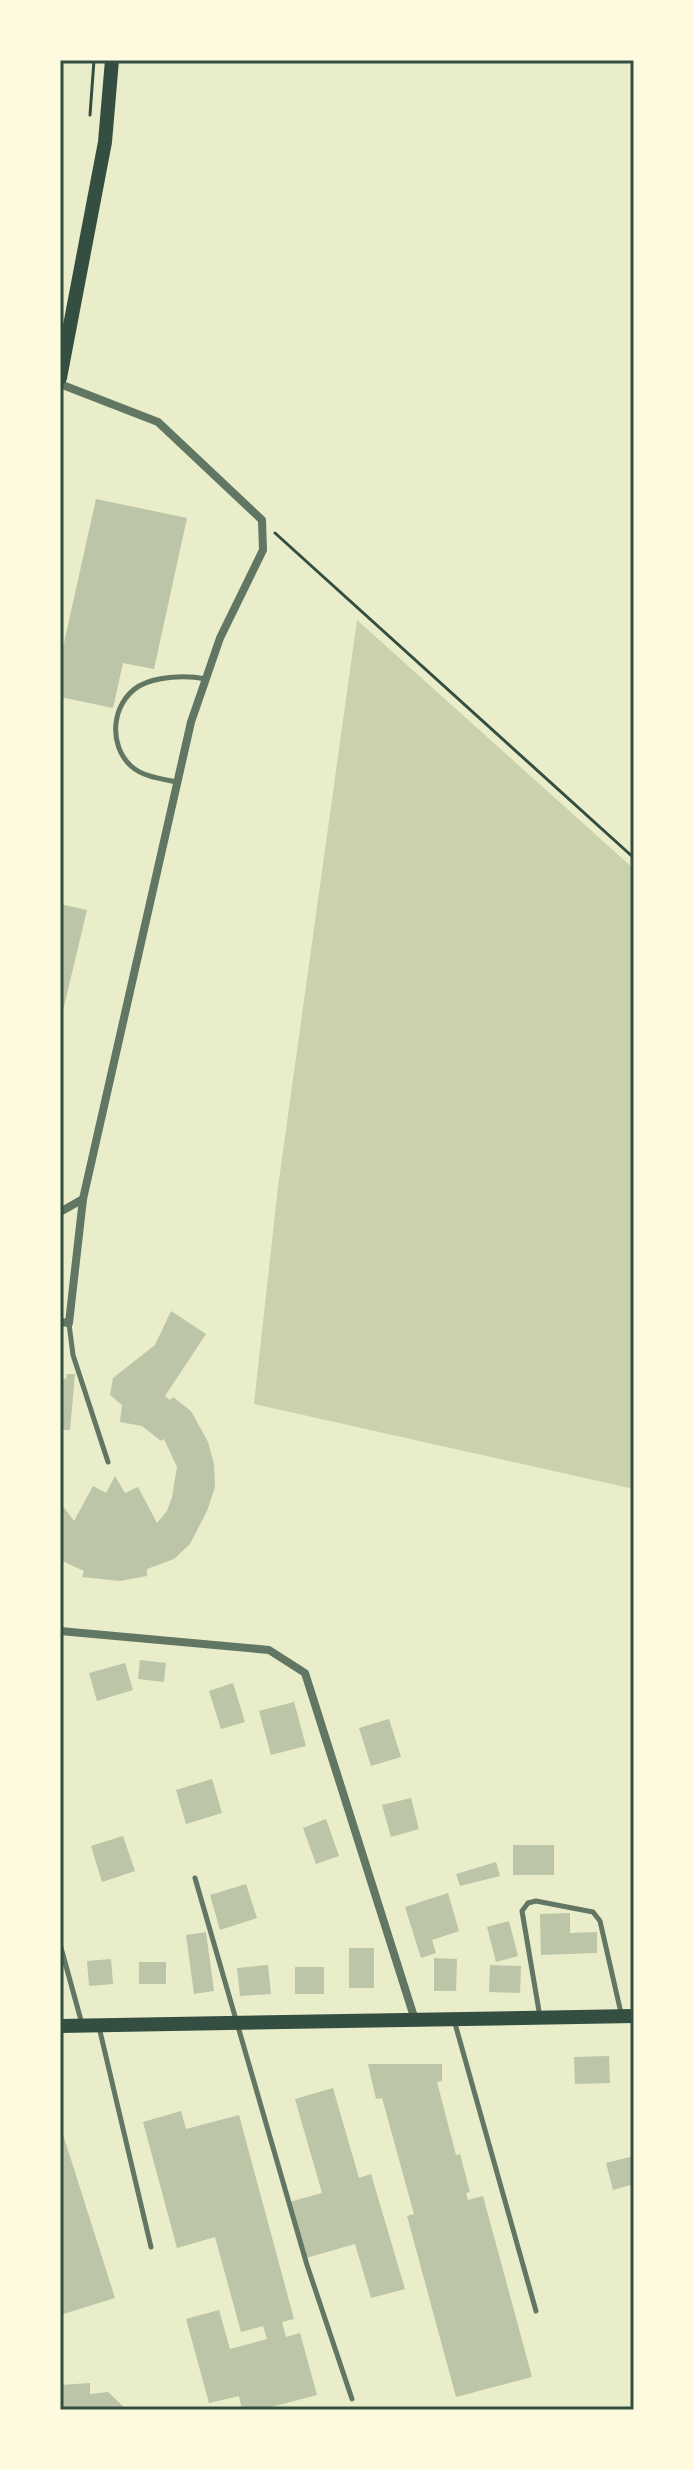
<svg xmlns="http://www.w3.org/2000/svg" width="694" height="2470" font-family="'Fira Sans Condensed',sans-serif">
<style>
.green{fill:#cad2ad}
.building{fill:#bcc5a7}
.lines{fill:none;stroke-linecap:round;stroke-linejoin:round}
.path{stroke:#344e41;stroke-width:3}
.service{stroke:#617663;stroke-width:5}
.minor{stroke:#617663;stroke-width:8}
.secondary{stroke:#344e41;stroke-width:14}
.neatline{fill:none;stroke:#344e41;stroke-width:3}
</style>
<rect width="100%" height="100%" fill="#e9edc9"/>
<path class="green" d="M357,620L634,869V1489L254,1404L278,1187Z"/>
<g class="building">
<path d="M96,499L187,518L154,669L123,663L113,708L60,697V661Z"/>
<path d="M60,904L87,910L61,1019H60Z"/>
<path d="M171,1311L206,1334L165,1396L170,1400L173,1397L191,1411L208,1442L214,1464L215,1487L207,1511L190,1544L174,1559L147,1569V1576L120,1581L82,1577L84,1571L60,1560V1502L74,1521L93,1486L106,1493L115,1476L125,1493L138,1487L157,1523L167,1511L172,1497L177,1467L164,1439L161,1441L142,1426L120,1422L122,1405L110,1395L113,1378L155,1345Z"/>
<path d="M67,1374H75L70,1430H60V1378L66,1379Z"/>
<path d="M140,1660L166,1663L164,1682L138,1679Z"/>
<path d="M125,1663L133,1690L97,1701L89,1673Z"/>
<path d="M233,1683L245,1722L221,1729L209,1691Z"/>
<path d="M294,1702L306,1746L271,1755L259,1711Z"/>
<path d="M389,1719L401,1757L371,1766L359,1728Z"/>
<path d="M212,1779L222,1813L186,1824L176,1790Z"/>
<path d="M411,1798L419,1829L391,1837L382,1805Z"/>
<path d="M326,1819L339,1856L316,1864L303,1828Z"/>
<path d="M123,1836L135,1871L102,1882L91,1846Z"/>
<rect x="513" y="1845" width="41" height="30"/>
<path d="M496,1862L500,1876L460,1886L456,1874Z"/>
<path d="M246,1884L257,1918L220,1930L210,1895Z"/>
<path d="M448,1893L459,1931L432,1940L436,1953L421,1958L405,1907Z"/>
<path d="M570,1913V1933L597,1932V1953L541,1955L540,1914Z"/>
<path d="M509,1921L518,1956L496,1962L487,1927Z"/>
<path d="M206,1932L214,1991L194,1994L186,1935Z"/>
<rect x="349" y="1948" width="25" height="40"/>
<path d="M434,1958L457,1959L456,1991H434Z"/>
<path d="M111,1959L113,1984L89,1986L87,1961Z"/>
<rect x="139" y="1962" width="27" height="22"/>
<path d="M268,1965L271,1994L240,1996L237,1968Z"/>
<path d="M490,1965L521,1966L520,1993L489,1992Z"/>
<rect x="295" y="1967" width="29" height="27"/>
<path d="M609,2056L610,2083L575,2084L574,2057Z"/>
<path d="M368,2064H442V2081L437,2082L456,2155L460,2154L470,2192L466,2193L468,2200L483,2196L532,2377L456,2397L407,2216L414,2214L382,2098L376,2099Z"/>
<path d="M333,2088L359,2178L371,2174L405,2289L371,2298L355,2244L306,2258L289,2202L322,2193L295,2099Z"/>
<path d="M181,2111L186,2129L239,2115L294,2319L282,2322L286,2337L300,2333L317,2395L260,2410H242L239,2396L209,2403L186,2319L219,2310L230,2349L267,2339L263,2326L241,2332L215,2237L177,2248L143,2122Z"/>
<path d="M60,2125L115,2298L60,2315Z"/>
<path d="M634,2156V2184L613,2190L606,2163Z"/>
<path d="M90,2383V2394L108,2392L127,2410H60V2385Z"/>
</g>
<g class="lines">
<g class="path">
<path d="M90,115L94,60"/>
<path d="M275,533L634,858"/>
</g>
<g class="service">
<path d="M177,782C162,779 143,777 131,766C108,745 111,703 139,686C157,676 186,675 206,679"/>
<path d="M69,1324L73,1355L108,1462"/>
<path d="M195,1878L307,2265L352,2399"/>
<path d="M60,1944L82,2024"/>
<path d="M540,2017L522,1911L528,1903L536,1901L593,1912L600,1921L621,2013"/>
<path d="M454,2020L536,2311"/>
<path d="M99,2027L151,2247"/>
</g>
<g class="minor">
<path d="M60,384L158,422L262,520L263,550L220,638L191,722L83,1199L69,1323L60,1322"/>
<path d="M60,1212L83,1199"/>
<path d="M60,1631L269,1650L305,1673L415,2020"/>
</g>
<g class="secondary">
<path d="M60,378L105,142L112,60"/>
<path d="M60,2026L634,2016"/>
</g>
</g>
<rect width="694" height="2470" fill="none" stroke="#fefae0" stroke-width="124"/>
<rect x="62" y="62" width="570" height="2346" class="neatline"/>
</svg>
